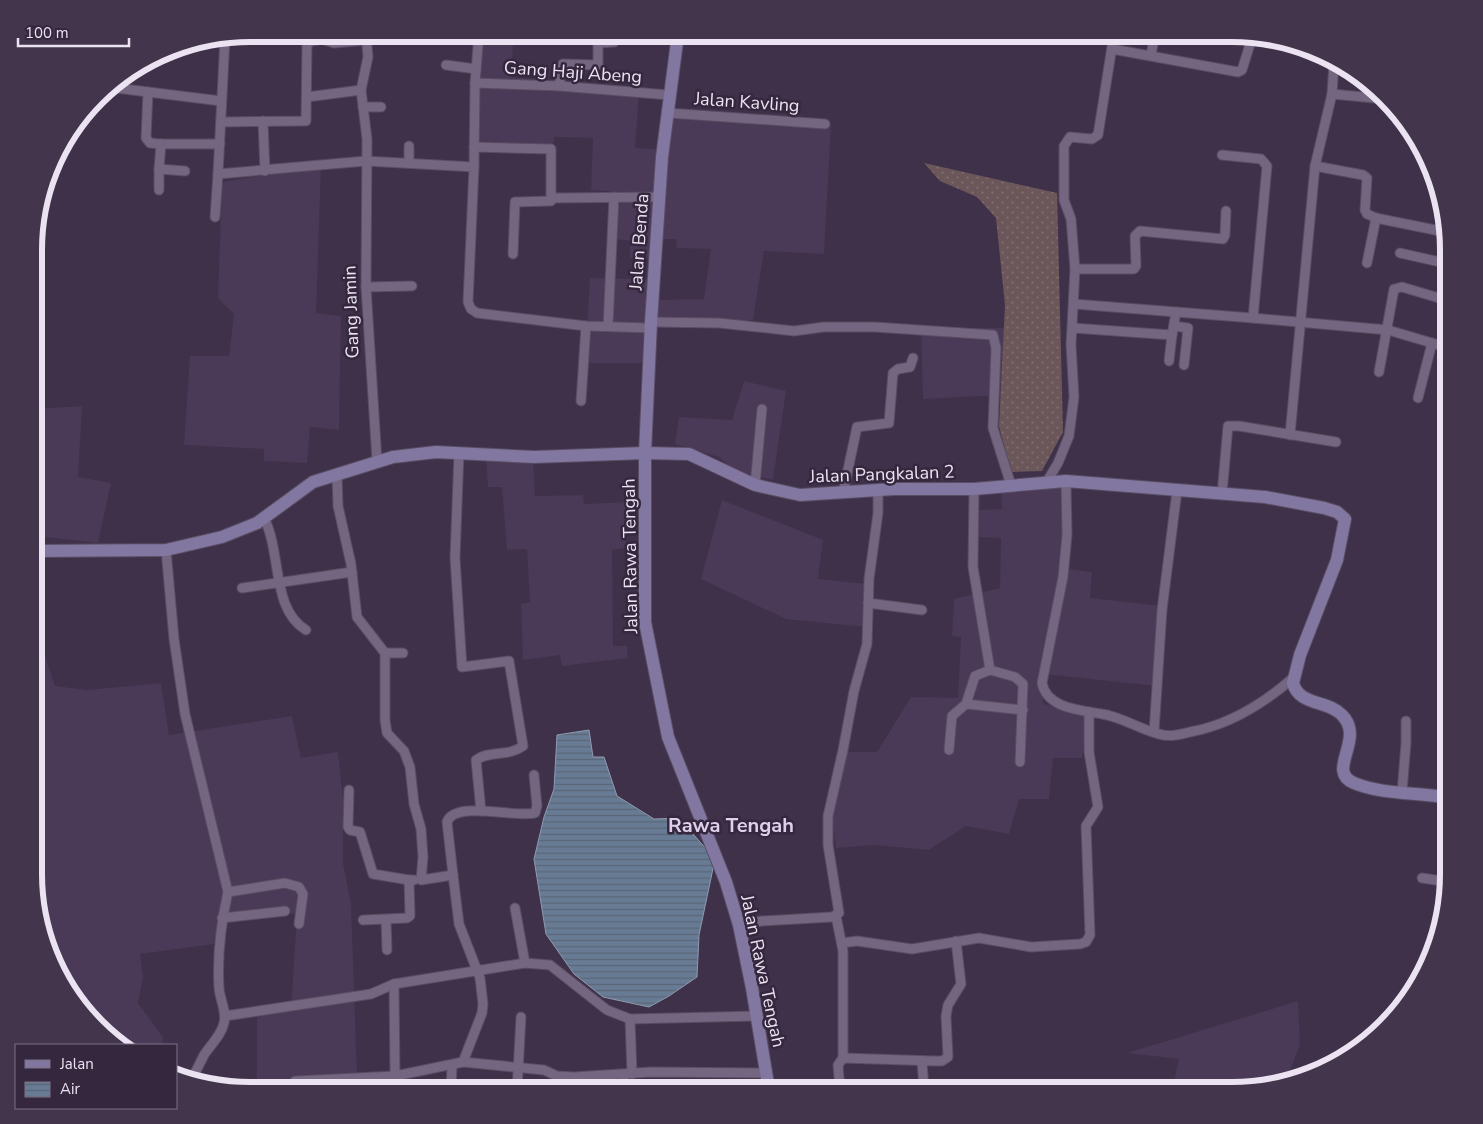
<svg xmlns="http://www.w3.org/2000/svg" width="1483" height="1124" font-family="'Nunito Sans',sans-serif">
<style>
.built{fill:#4a3957}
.grass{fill:url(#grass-dots)}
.water{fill:url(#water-rules);stroke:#8f9ab0}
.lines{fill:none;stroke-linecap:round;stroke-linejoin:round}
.street-casing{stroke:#584d62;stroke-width:11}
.secondary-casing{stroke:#584d62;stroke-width:14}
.street{stroke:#746580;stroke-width:9}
.secondary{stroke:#8177a0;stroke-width:12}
.labels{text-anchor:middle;stroke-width:5;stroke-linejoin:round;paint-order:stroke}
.street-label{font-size:18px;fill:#ebe3f2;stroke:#34273e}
.quarter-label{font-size:20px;font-weight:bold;fill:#dfcfed;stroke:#34273e}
.rim{fill:none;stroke:#ebe3f2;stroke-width:6}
</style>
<defs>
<pattern id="grass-dots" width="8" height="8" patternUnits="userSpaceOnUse" patternTransform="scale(1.25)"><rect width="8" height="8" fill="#6b5659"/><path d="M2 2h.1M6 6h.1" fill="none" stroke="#806e71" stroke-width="1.8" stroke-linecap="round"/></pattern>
<pattern id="water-rules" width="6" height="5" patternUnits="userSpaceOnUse" patternTransform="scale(1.25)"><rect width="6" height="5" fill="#677b94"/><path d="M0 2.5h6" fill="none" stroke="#5a6576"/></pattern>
</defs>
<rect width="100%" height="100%" fill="#3f3149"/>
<g class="built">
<path d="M478,34H513L512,77L639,92L635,148L668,150L674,110L831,124L824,254L764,251L753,320L649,324L645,363H585L590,278L655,279V300L704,299L711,249L676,248L677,239H653L652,259L630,258V241L615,239L618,192L591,190L593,138L554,137L553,146L472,143Z"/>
<path d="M677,34H716L715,43L677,38Z"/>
<path d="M321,165L316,313L341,316L339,430L310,427L307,463L264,461V449L184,445L190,356H229L234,314L218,298L222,182Z"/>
<path d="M921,328H1004L1001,395L923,399Z"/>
<path d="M744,381L786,391L773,480L733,470L719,457L675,444L679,417L732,420Z"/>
<path d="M82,406L78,477L111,483L98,543L35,536V409Z"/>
<path d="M486,456L533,459L535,496L583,495L584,504L629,502L625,548L612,550L613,646H627L628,658L562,666L560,655L523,660L521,604L530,602L527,549L507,550L502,487H488Z"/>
<path d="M1062,485L1061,568L1092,572L1090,598L1162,606L1156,686L1044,674L1043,704L1087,712L1082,758H1053L1049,799H1019L1009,834L966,826L929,850L874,845L836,848L831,806L847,752H877L911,697L958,698L961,637L952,636L954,599L1000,588L1001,538L976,537V510L1002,509L1001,490Z"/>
<path d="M722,500L823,540L818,579L869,584L865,627L786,619L701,579Z"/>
<path d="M35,626L55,686L87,690L161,683L169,735L292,716L301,758L338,752L343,800V863L351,904L357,1076L286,1079L285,1090H257V1017L291,1010L297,913L218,922L214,944L140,954L143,978L138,1003L163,1037L162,1045H122L108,1037L56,970L34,888Z"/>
<path d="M1298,1001L1300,1045L1287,1078L1233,1090H1172L1179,1059L1127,1053Z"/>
</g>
<path class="grass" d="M924,163L1057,193L1063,432L1042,471L1011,472L999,426L1005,305L996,218L977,197L940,181Z"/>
<path class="water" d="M589,730L593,757H604L617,796L654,819L679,818L715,859L699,935L697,977L669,996L649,1007L603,997L574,974L546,934L534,859L544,817L554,789L557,735Z"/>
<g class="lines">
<defs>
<g id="street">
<path d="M366,34L368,57L361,90L367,139L366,287L377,461"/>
<path d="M225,38L218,174L366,161L474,167L468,302L471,309L477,313L586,326L651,328"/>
<path d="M598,43L614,42L617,34"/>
<path d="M1112,49L1238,72L1242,70L1250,44L1246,39L1227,34"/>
<path d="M1151,55L1155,34"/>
<path d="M446,65L476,69"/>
<path d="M475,83L559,86L669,95"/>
<path d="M559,86L563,64L598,65V34"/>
<path d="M108,87L221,101"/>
<path d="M148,92L146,138L150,143L161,144"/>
<path d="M1332,94L1374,98L1380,94"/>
<path d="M307,97L361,90"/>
<path d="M363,107H381"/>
<path d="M668,113L825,124"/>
<path d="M263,121L265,171"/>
<path d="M221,122L306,121L307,42L322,39L334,43L366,40"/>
<path d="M474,147L551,149V201L515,202L513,254"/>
<path d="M1222,155L1261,159L1267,166L1253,318L1388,330L1449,348"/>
<path d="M409,163V146"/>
<path d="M1315,166L1363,175L1367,178L1365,210L1367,214L1376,218"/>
<path d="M474,167L475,83L479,34"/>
<path d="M185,171L159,169L161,144H220"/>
<path d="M159,190V169"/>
<path d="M551,198L660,197"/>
<path d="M215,217L218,174"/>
<path d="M1400,253L1449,264"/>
<path d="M1367,263L1376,218L1445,232"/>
<path d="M1075,269H1134L1136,266L1135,236L1140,231L1223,239L1225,235L1226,211"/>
<path d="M366,287L412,286"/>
<path d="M1074,304L1253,318"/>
<path d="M651,322L719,323L794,331L824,327H875L993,335L996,348L993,428L1011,485"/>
<path d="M608,326L614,197"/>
<path d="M1174,326L1188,328L1184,365"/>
<path d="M1073,328L1172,335L1176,312"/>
<path d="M1169,361L1172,335"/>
<path d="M1379,372L1394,289L1402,287L1449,301"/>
<path d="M1418,398L1432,343"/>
<path d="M581,401L586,326"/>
<path d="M1290,435L1315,166L1332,94L1334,62"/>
<path d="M459,453L455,558L462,667L509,661L523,746C509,757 489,750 476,760L481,811"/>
<path d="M337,475L338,506L351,564L357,617L385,653V720L387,733L404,751L410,767L414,804L421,829L423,857L421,880L453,875L459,924L480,978L483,1004L482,1013L463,1062"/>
<path d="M1066,481L1067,535L1063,577L1042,683C1047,709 1081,710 1102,714C1123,717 1142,731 1163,735C1172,737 1181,734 1190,732C1229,725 1263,704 1293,678"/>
<path d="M1046,483L1058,463L1069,436L1074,397L1071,345L1075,269L1071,219L1064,200V146L1070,137L1092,139L1098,135L1114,34"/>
<path d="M755,485L762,409"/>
<path d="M974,489L973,567L990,670L1015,677L1023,684L1020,762"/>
<path d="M843,493L857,427L889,423L893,373L898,369L910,367L913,358"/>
<path d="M1222,494L1228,426H1239L1336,442"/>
<path d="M264,518C282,553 271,609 306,630"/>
<path d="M166,550L174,639L185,714L228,892C221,923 217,956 219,988C220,1000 227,1012 224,1023C221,1036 211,1044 204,1055C200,1063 196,1071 192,1079"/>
<path d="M242,588L352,572"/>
<path d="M868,603L922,610"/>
<path d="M385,653H403"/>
<path d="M966,704L1023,710"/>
<path d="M1154,732L1162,610L1177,491"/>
<path d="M949,750L952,716L966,704L975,676L990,670"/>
<path d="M349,790L348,827L350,830L360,832L373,874L409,880"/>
<path d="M1402,792L1406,743V721"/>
<path d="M453,875L447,822C455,800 515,818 535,813L537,806L534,775"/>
<path d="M1422,878L1449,882"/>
<path d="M228,892L285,883L299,887L303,894L299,924"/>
<path d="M515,908L525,963"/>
<path d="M836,916L843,951V1058"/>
<path d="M222,918L285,911"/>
<path d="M363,920L407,918L410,916L409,880H414"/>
<path d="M386,920L387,950"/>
<path d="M739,925L762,921L832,917L839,913L828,845V816L843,750L854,691L867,644L869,579L878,513V491"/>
<path d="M842,943L857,941L912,949L979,938L1031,947L1080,944L1086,942L1090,935L1086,826L1098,807L1089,752V712"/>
<path d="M394,984L395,1076L463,1062L544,1070L557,1076L574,1077L651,1072L766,1073"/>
<path d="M225,1016L371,994L394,984L525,963L550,965L607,1010L630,1019L756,1016"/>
<path d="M630,1019L632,1074"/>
<path d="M922,1061L924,1090"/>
<path d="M295,1081L395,1076"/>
<path d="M451,1090L452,1065"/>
<path d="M517,1090L521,1017"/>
<path d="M623,1090L624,1075"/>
<path d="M804,1090L840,1089"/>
<path d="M840,1090L838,1065L843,1058L935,1061H942L948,1057L946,1016L948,1005L961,984L956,941"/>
</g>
<g id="secondary">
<path d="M678,34L662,157L651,322L645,453V622L668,737L726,882L739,925L752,988L769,1090"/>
<path d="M35,551L166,550L222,537L257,523L313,482L393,457L436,452L534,457L645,453L689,454L755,485L800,495L894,489H974L1066,481L1265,497L1324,508L1337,512L1345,519L1337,560L1300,655L1293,683C1299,706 1328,700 1342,715C1366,739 1325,771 1354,783C1383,795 1418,792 1449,798"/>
</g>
</defs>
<use href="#street" class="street-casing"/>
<use href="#secondary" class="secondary-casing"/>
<use href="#street" class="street"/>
<use href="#secondary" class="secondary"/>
</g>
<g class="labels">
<g class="street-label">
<text transform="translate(573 72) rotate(4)" y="6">Gang Haji Abeng</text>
<text transform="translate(747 102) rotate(4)" y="6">Jalan Kavling</text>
<text transform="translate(639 242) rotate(-86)" y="6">Jalan Benda</text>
<text transform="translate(351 312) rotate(-92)" y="6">Gang Jamin</text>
<text transform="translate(882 474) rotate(-2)" y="6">Jalan Pangkalan 2</text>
<text transform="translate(630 556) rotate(-91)" y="6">Jalan Rawa Tengah</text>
<text transform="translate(763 971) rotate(78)" y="6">Jalan Rawa Tengah</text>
</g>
<g class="quarter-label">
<text x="731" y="832">Rawa Tengah</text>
</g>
</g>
<path d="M0 0H1483V1124H0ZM250 42H1232A208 208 0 0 1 1440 250V874A208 208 0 0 1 1232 1082H250A208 208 0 0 1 42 874V250A208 208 0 0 1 250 42Z" fill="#43364c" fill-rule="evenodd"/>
<path class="rim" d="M250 42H1232A208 208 0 0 1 1440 250V874A208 208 0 0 1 1232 1082H250A208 208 0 0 1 42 874V250A208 208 0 0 1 250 42Z"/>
<rect x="15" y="1044" width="162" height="65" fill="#34273e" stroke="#7d7286"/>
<rect x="25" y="1060" width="25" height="8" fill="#8177a0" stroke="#7d7286"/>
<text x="60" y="1069" font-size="15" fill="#ebe3f2">Jalan</text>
<rect x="25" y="1082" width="25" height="15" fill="url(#water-rules)" stroke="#7d7286"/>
<text x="60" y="1094" font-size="15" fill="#ebe3f2">Air</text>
<path d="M18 38v8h111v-8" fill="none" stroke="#ebe3f2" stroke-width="2.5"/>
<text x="25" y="38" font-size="15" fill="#ebe3f2" stroke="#34273e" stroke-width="4" paint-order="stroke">100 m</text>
</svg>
